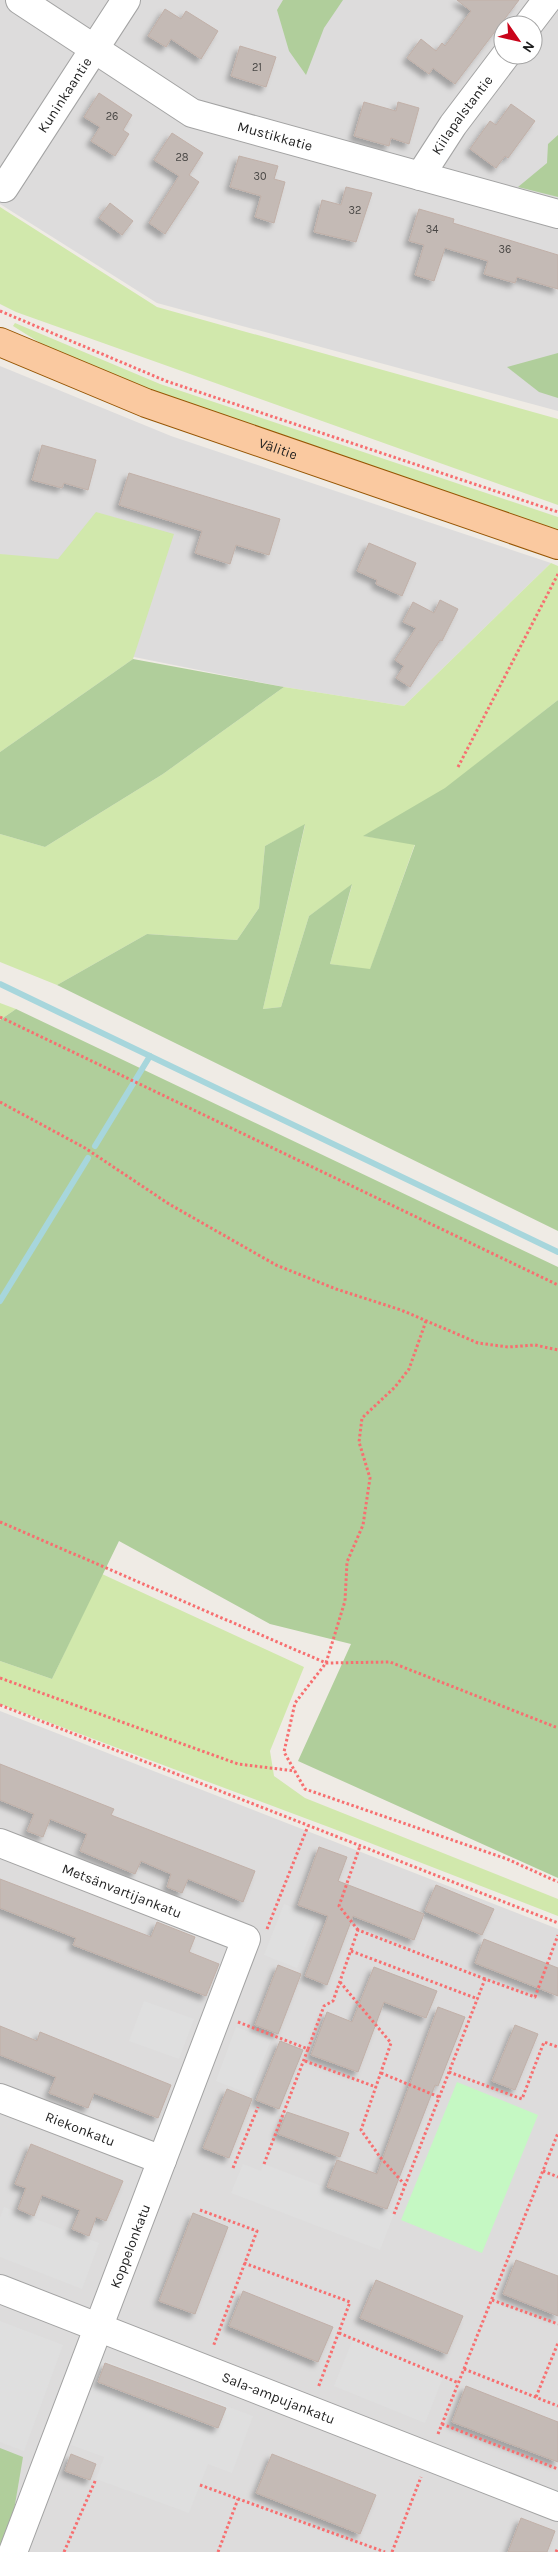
<svg xmlns="http://www.w3.org/2000/svg" width="558" height="2552" font-family="Karla,sans-serif">
<style>
.residential{fill:#dddcdc;fill-rule:evenodd}
.grass{fill:#d1e8ac}
.forest{fill:#b0ce9b}
.park{fill:#c5f8c3}
.parking{fill:#dfdfdf}
.lines{fill:none;stroke-linecap:round;stroke-linejoin:round}
.stream{stroke:#a7d6dc;stroke-width:6}
.building{fill:#c4bab5;stroke:#c1b0a8;filter:url(#shadow)}
.minor-casing{stroke:#a3a3a3;stroke-width:30}
.major-casing{stroke:#965503;stroke-width:30}
.path{stroke:#f76f70;stroke-width:3;stroke-dasharray:2.5 2.5;stroke-linecap:butt}
.minor{stroke:#fff;stroke-width:28}
.major{stroke:#fac9a0;stroke-width:28}
.labels{text-anchor:middle;stroke-width:4.5;stroke-linejoin:round;paint-order:stroke}
.number-label{font-size:11px;fill:#484644}
.street-label{font-size:14px;fill:#1f1f1f;stroke:#fff}
</style>
<defs>
<filter id="shadow"><feDropShadow dx="-4.5" dy="4.5" stdDeviation="2.5" flood-color="#0004"/></filter>
</defs>
<rect width="100%" height="100%" fill="#efebe5"/>
<g class="residential">
<path d="M0,0H558V411L157,303L0,204ZM503,25H533V55H503Z"/>
<path d="M0,366L171,436L551,563L404,706L284,687L129,656L0,673Z"/>
<path d="M0,1711L558,1929V2552H0Z"/>
</g>
<g class="grass">
<path d="M0,207L157,307L558,419V505L16,312L0,304Z"/>
<path d="M15,323L160,384L558,517V532L183,405L61,356L13,326Z"/>
<path d="M96,512L174,534L133,659L0,752V554L58,559Z"/>
<path d="M551,563L558,566V700L445,789L364,836L415,844L370,970L330,964L352,885L309,916L281,1007L263,1009L305,825L265,846L259,908L237,940L147,934L57,985L0,962V834L45,847L163,774L284,687L404,706Z"/>
<path d="M0,1003L16,1009L0,1020Z"/>
<path d="M102,1574L304,1667L270,1751L274,1776L305,1798L558,1899V1916L334,1829L0,1704V1661L52,1679Z"/>
</g>
<g class="forest">
<path d="M283,0H343L324,28L306,75L289,51L277,10Z"/>
<path d="M558,135V197L518,187L547,163L548,144Z"/>
<path d="M558,353V398L539,392L507,367Z"/>
<path d="M133,659L284,687L163,774L45,847L0,834V752Z"/>
<path d="M558,700V1231L57,985L147,934L237,940L259,908L265,846L305,824L263,1009L281,1007L309,916L352,884L330,964L370,969L415,845L363,836L445,788Z"/>
<path d="M16,1009L558,1267V1878L298,1761L351,1644L270,1624L119,1541L52,1679L0,1661V1020Z"/>
<path d="M0,2448L23,2457L7,2552H0Z"/>
</g>
<path class="park" d="M457,2082L538,2115L482,2253L401,2220Z"/>
<g class="parking">
<path d="M284,1904L317,1917L297,1968L264,1955Z"/>
<path d="M144,2001L194,2019L179,2059L129,2041Z"/>
<path d="M236,2027L271,2040L250,2094L216,2081Z"/>
<path d="M243,2164L261,2171L264,2164L394,2214L380,2250L231,2193Z"/>
<path d="M4,2207L99,2243L82,2289L0,2257V2218Z"/>
<path d="M0,2321L63,2345L24,2451L0,2442Z"/>
<path d="M353,2339L444,2375L425,2423L334,2386Z"/>
<path d="M102,2360L253,2416L232,2473L208,2464L189,2513L96,2479L104,2457L71,2445Z"/>
</g>
<g class="lines">
<g class="stream">
<path d="M0,984L558,1252"/>
<path d="M95,1146L150,1056"/>
<path d="M0,1301L88,1158"/>
</g>
</g>
<g class="building">
<path d="M457,0H519L455,84L433,68L429,74L407,58L421,39L436,51L442,43L445,46L471,11Z"/>
<path d="M165,9L181,19L186,11L218,31L201,59L171,39L166,47L148,36Z"/>
<path d="M240,46L276,57L266,87L231,76Z"/>
<path d="M99,93L132,115L123,130L129,134L115,156L91,141L100,127L84,117Z"/>
<path d="M364,102L396,111L398,102L419,108L409,144L391,138L389,146L354,136Z"/>
<path d="M511,104L535,121L508,158L505,156L496,168L470,149L490,121L496,125Z"/>
<path d="M172,133L203,153L189,175L199,182L165,234L149,223L179,176L154,160Z"/>
<path d="M239,156L278,166L274,179L285,182L274,223L255,217L261,196L230,187Z"/>
<path d="M346,187L372,193L356,242L314,232L322,200L341,205Z"/>
<path d="M110,203L133,221L122,235L99,218Z"/>
<path d="M419,209L454,219L453,223L558,255V289L517,277L515,283L484,274L488,261L445,248L434,281L415,275L424,245L409,241Z"/>
<path d="M42,445L96,460L88,490L64,483L62,488L32,480Z"/>
<path d="M129,473L280,519L269,555L236,545L230,564L195,553L202,531L119,505Z"/>
<path d="M369,543L416,563L402,596L376,584L377,580L357,571Z"/>
<path d="M440,600L458,609L442,641L440,640L410,687L396,678L404,666L395,660L416,628L403,622L413,602L434,613Z"/>
<path d="M0,1764L114,1809L111,1815L255,1871L243,1902L188,1879L182,1893L167,1887L171,1874L141,1861L135,1874L80,1851L87,1834L50,1819L43,1837L27,1831L34,1814L0,1800Z"/>
<path d="M319,1847L347,1857L338,1881L424,1914L414,1940L353,1916L327,1985L305,1976L328,1916L298,1905Z"/>
<path d="M0,1879L151,1937L157,1922L195,1937L189,1952L219,1964L206,1996L73,1945L76,1938L0,1908Z"/>
<path d="M436,1885L494,1909L482,1935L425,1911Z"/>
<path d="M484,1939L558,1968V1996L475,1963Z"/>
<path d="M278,1965L301,1974L278,2034L255,2025Z"/>
<path d="M374,1967L437,1991L426,2018L384,2002L358,2072L311,2055L327,2012L352,2022Z"/>
<path d="M438,2007L465,2017L438,2086L435,2085L387,2209L327,2187L337,2160L377,2174Z"/>
<path d="M515,2025L538,2034L515,2090L492,2081Z"/>
<path d="M0,2026L37,2041L40,2032L171,2085L158,2118L94,2093L88,2108L49,2093L56,2077L0,2055Z"/>
<path d="M280,2041L303,2050L279,2109L256,2100Z"/>
<path d="M227,2089L252,2099L229,2158L203,2148Z"/>
<path d="M287,2112L349,2133L340,2157L278,2134Z"/>
<path d="M31,2144L123,2181L106,2221L96,2217L89,2236L72,2229L80,2210L42,2195L34,2216L18,2209L26,2188L15,2184Z"/>
<path d="M193,2213L228,2227L195,2314L159,2301Z"/>
<path d="M516,2260L558,2276V2316L503,2294Z"/>
<path d="M376,2280L463,2316L447,2354L360,2318Z"/>
<path d="M243,2291L333,2327L318,2362L229,2326Z"/>
<path d="M105,2363L226,2408L218,2428L98,2382Z"/>
<path d="M466,2386L558,2422V2462L452,2422Z"/>
<path d="M71,2454L96,2464L90,2480L65,2471Z"/>
<path d="M272,2454L376,2495L360,2534L256,2493Z"/>
<path d="M521,2518L555,2531L547,2552H508Z"/>
</g>
<g class="lines">
<defs>
<g id="minor">
<path id="s1" d="M20,0L192,113L558,214"/>
<path d="M528,25L547,0"/>
<path id="s2" d="M420,176L453,125L506,55"/>
<path id="s3" d="M4,188L126,0"/>
<path id="s4" d="M0,1843L246,1939L13,2552"/>
<path id="s5" d="M0,2098L162,2160"/>
<path id="s6" d="M0,2289L558,2507"/>
</g>
<g id="major">
<path id="s7" d="M0,342L146,403L558,545"/>
</g>
</defs>
<use href="#minor" class="minor-casing"/>
<use href="#major" class="major-casing"/>
<g class="path">
<path d="M0,311L166,381L558,512"/>
<path d="M458,767L558,574"/>
<path d="M0,1017L558,1285"/>
<path d="M0,1102L85,1148L169,1204L276,1265L336,1289L401,1310L478,1343L508,1347L535,1345L558,1350"/>
<path d="M426,1321L409,1369L395,1387L362,1418L359,1442L370,1478L363,1525L347,1562L345,1601L326,1663L295,1703L284,1752L305,1789L507,1859L558,1882"/>
<path d="M0,1522L326,1663L390,1662L558,1728"/>
<path d="M0,1678L238,1764L295,1771"/>
<path d="M0,1705L558,1923"/>
<path d="M267,1929L308,1826"/>
<path d="M358,1930L339,1906L360,1846"/>
<path d="M351,1951L478,1999"/>
<path d="M340,1982L391,2043L361,2130L380,2157L405,2185"/>
<path d="M238,2022L308,2049L324,2006L333,2001L358,1930L485,1979"/>
<path d="M305,2061L376,2087"/>
<path d="M449,2072L522,2099L544,2042L558,2047"/>
<path d="M381,2073L439,2097"/>
<path d="M264,2164L308,2049"/>
<path d="M233,2168L258,2107"/>
<path d="M543,2171L558,2177"/>
<path d="M200,2210L257,2231L213,2347"/>
<path d="M394,2214L485,1979L535,1997L558,1935"/>
<path d="M244,2263L350,2302L318,2388"/>
<path d="M492,2300L558,2324"/>
<path d="M339,2333L459,2383"/>
<path d="M464,2369L558,2406"/>
<path d="M536,2397L558,2343"/>
<path d="M442,2424L558,2469"/>
<path d="M438,2434L558,2133"/>
<path d="M200,2485L385,2552"/>
<path d="M64,2552L96,2479"/>
<path d="M218,2552L238,2499"/>
<path d="M392,2552L421,2477"/>
<path d="M556,2552L558,2548"/>
</g>
<use href="#minor" class="minor"/>
<use href="#major" class="major"/>
</g>
<g class="labels">
<g class="number-label">
<text x="257" y="71">21</text>
<text x="112" y="120">26</text>
<text x="182" y="161">28</text>
<text x="260" y="180">30</text>
<text x="355" y="214">32</text>
<text x="432" y="233">34</text>
<text x="505" y="253">36</text>
</g>
<g class="street-label">
<text dy="5" stroke="none"><textPath href="#s3" startOffset="111">Kuninkaantie</textPath></text>
<text dy="5" stroke="none"><textPath href="#s2" startOffset="74">Kiilapalstantie</textPath></text>
<text dy="5" stroke="none"><textPath href="#s1" startOffset="292">Mustikkatie</textPath></text>
<text dy="5" stroke="none"><textPath href="#s7" startOffset="298">Välitie</textPath></text>
<text dy="5" stroke="none"><textPath href="#s4" startOffset="131">Metsänvartijankatu</textPath></text>
<text dy="5" stroke="none"><textPath href="#s5" startOffset="86">Riekonkatu</textPath></text>
<text transform="translate(130 2246) rotate(-69)" y="5">Koppelonkatu</text>
<text dy="5" stroke="none"><textPath href="#s6" startOffset="299">Sala-ampujankatu</textPath></text>
</g>
</g>
<g transform="translate(518 40) rotate(124)"><circle r="24" fill="#ffffff" stroke="#a5a5a5"/>
<path d="M0-4L9 19L0 12L-9 19Z" fill="#c9041a"/>
<text y="-8" font-size="14" font-weight="bold" text-anchor="middle" fill="#1f1f1f">N</text>
</g>
</svg>
